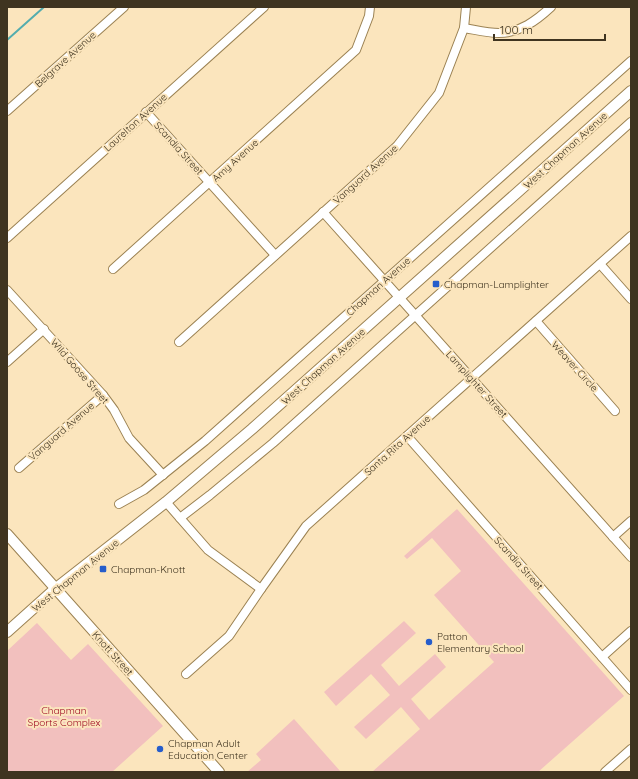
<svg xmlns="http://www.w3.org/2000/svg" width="638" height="779" font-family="Quicksand,sans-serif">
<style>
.green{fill:#f2c0be}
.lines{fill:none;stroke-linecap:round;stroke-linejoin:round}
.stream{stroke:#53adae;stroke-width:2}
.minor-casing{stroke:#9b8253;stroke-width:10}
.major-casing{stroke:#9b8253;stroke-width:12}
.minor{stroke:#fff;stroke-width:8}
.major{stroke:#fff;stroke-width:10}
.poi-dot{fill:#265dcb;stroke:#fbe5bd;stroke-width:1.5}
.labels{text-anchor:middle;stroke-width:4;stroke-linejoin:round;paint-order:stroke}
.street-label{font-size:10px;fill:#3f3420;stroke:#fbe5bd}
.poi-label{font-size:10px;fill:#3f3420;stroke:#fbe5bd;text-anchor:start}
.park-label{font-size:10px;fill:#9f0c24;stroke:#fbe5bd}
</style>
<rect width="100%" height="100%" fill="#fbe5bd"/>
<g class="green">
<path d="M457,509L624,696L538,772H372L420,729L401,707L366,739L354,727L390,695L371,674L336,706L324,692L404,621L416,633L381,665L399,686L435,654L446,667L411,699L429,720L494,662L434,595L461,571L432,538L407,559L404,556Z"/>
<path d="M37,623L71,660L88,644L163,726L112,772H7V651Z"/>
<path d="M294,719L341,772H247L261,760L256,754Z"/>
</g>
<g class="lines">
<path class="stream" d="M7,40L44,7"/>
<defs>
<g id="minor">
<path d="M464,28C476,30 488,33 499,33C520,33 537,20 551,7"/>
<path d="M7,111L124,7"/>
<path d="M146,112L275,255"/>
<path d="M323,212L631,557"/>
<path d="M7,238L264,7"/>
<path d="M600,264L631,299"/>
<path d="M113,269L356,50L369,16L370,7"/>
<path d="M7,290L103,395L114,410L129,438L163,475"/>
<path d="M536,321L615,411"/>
<path d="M179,342L397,146L439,93L464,28L466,7"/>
<path d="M7,362L44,329"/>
<path d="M407,436L631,690"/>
<path d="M19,468L103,395"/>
<path d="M166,502L208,550L261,589"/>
<path d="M119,504L144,490L205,441L631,61"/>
<path d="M180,518L210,495L273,443L631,122"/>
<path d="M613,537L631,521"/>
<path d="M602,657L631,631"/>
<path d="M186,674L229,636L261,589L306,526L631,236"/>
<path d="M605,772L631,749"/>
</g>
<g id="major">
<path d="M7,534L219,772"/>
<path d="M7,632L55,589L166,502L252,429L631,91"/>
</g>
</defs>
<use href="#minor" class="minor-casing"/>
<use href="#major" class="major-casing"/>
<use href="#minor" class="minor"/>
<use href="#major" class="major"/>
</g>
<g class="poi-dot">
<rect x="432" y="280" width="8" height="8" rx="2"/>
<rect x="99" y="565" width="8" height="8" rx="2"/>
<circle cx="429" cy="642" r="4"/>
<circle cx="160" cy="749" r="4"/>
</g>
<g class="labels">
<g class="street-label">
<text transform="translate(65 59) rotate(-42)" y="4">Belgrave Avenue</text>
<text transform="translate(135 122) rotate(-42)" y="4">Laurelton Avenue</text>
<text transform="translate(179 148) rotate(48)" y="4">Scandia Street</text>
<text transform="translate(565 150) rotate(-42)" y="4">West Chapman Avenue</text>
<text transform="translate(235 160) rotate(-42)" y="4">Amy Avenue</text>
<text transform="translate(365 174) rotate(-42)" y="4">Vanguard Avenue</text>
<text transform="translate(378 286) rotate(-42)" y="4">Chapman Avenue</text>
<text transform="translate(323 366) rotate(-42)" y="4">West Chapman Avenue</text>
<text transform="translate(575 366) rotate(48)" y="4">Weaver Circle</text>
<text transform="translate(80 371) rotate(49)" y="4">Wild Goose Street</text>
<text transform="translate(477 384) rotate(48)" y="4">Lamplighter Street</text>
<text transform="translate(61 431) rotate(-41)" y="4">Vanguard Avenue</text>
<text transform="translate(397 445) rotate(-42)" y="4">Santa Rita Avenue</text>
<text transform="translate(519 563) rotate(48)" y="4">Scandia Street</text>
<text transform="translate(75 575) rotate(-39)" y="4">West Chapman Avenue</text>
<text transform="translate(113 653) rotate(48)" y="4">Knott Street</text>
</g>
<g class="poi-label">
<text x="444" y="288">Chapman-Lamplighter</text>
<text x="111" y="573">Chapman-Knott</text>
<text x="437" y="640">Patton<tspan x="437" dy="12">Elementary School</tspan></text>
<text x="168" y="747">Chapman Adult<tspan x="168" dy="12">Education Center</tspan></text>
</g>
<g class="park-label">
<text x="64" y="714">Chapman<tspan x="64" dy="12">Sports Complex</tspan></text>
</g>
</g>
<rect width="638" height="779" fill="none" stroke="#3f3420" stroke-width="16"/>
<path d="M494 34v6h111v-6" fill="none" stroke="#3f3420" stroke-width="2"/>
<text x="500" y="34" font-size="12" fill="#3f3420" stroke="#fbe5bd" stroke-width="3" paint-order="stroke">100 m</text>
</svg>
